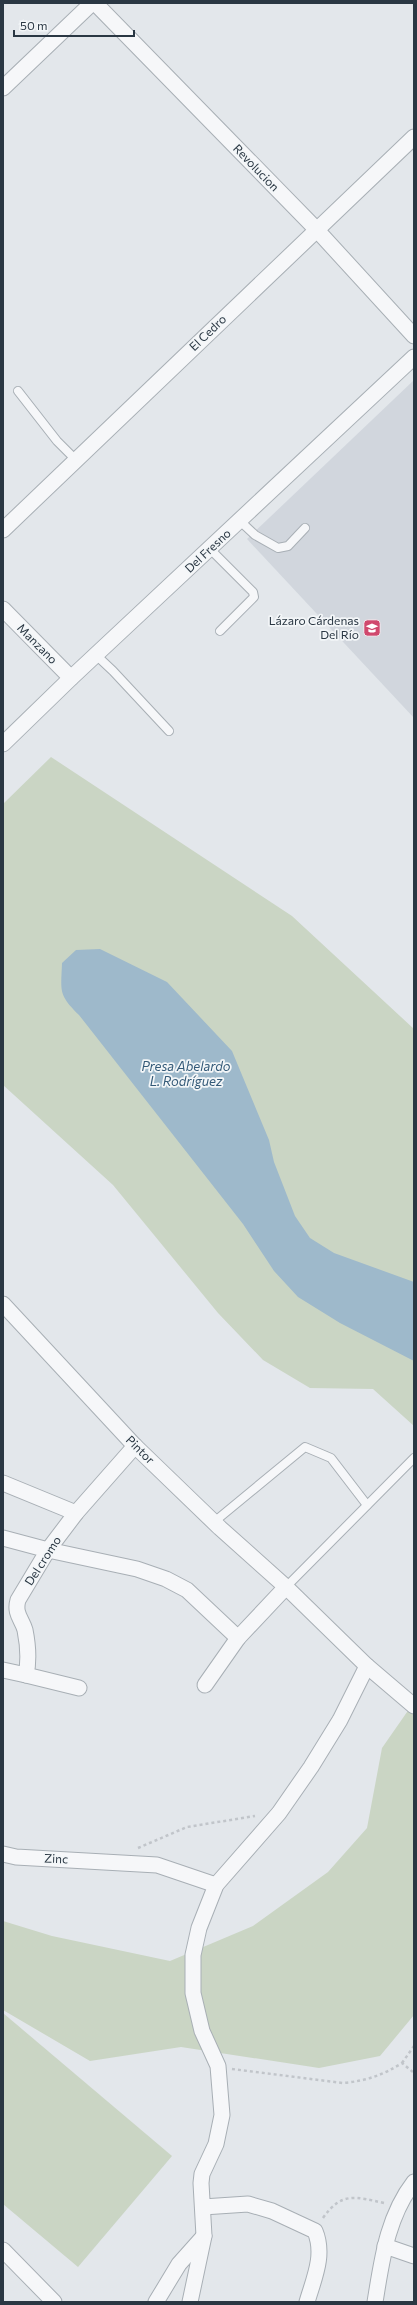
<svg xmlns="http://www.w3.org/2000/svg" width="417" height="2305" font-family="Commissioner,sans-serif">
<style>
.built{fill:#d1d6dd}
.green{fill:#cad5c4}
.water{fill:#9eb9cb}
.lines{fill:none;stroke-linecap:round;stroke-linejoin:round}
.lane-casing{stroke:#a8afb5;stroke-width:10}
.street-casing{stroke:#a8afb5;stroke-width:17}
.path{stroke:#c1c5ca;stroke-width:2.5;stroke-dasharray:3 3;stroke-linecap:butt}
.lane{stroke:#f6f7f9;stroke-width:8}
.street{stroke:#f6f7f9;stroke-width:15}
.labels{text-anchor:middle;stroke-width:3.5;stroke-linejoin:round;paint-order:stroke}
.street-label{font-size:12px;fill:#2a3743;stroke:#f3f6f8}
.poi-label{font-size:12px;fill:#2a3743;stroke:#f3f6f8;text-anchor:end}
.water-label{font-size:13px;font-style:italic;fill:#345a78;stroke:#f3f6f8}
</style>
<rect width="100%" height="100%" fill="#e3e7eb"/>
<path class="built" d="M414,380V718L247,539Z"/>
<g class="green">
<path d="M51,757L292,916L414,1029V1426L373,1389L310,1388L263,1360L218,1313L113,1185L3,1085V804Z"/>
<path d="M414,1702V2015L380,2056L319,2068L181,2047L90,2061L3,2010V1921L52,1936L170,1961L253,1926L328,1872L367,1828L382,1748Z"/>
<path d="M3,2013L172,2156L78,2267L3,2204Z"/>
</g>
<path class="water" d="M100,949L167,982L232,1051L269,1140L274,1162L295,1216L310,1238L334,1253L414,1282V1361L340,1323L298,1297L274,1271L243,1224L79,1015C58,994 61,992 62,963L76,950Z"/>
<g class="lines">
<defs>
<g id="lane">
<path d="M18,391L57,441L76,460"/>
<path d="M240,521L255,535L278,548L288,546L305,528"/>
<path d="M210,549L253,592L254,597L220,631"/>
<path d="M96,655L113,671L169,731"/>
<path d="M214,1522L305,1447L331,1458L367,1505"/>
<path d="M286,1587L414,1458"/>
</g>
<g id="street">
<path d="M95,3L316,229L414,336"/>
<path d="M3,88L92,3"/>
<path d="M3,530L414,137"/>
<path d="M3,609L71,678"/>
<path d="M3,744L71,678L414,357"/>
<path d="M3,1304L135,1446L220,1528L286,1587L367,1666L340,1720L311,1767L279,1813L216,1885L199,1928L193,1955V1993L202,2031L218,2066L222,2115L216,2144L202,2174L201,2183L204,2236L190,2302"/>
<path d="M3,1483L76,1513"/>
<path d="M3,1538L48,1550L137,1569L166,1579L187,1590L238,1638L286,1587"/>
<path d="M367,1666L414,1706"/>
<path d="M3,1670L26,1675C29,1661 28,1645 25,1630C22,1619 14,1614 18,1600L48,1550L76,1513L135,1446"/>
<path d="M26,1675L79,1688"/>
<path d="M205,1685L238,1638"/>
<path d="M3,1854L16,1857L157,1865L216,1885"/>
<path d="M203,2207L248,2204L272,2211L315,2231C325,2255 314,2278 307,2302"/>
<path d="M385,2246L414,2256"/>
<path d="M3,2250L54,2302"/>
<path d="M156,2302L179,2264L204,2236"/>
<path d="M375,2302C382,2260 387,2217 414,2182"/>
</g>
</defs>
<use href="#lane" class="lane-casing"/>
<use href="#street" class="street-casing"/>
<g class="path">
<path d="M138,1848L187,1827L255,1816"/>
<path d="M402,2063L414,2046"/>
<path d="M232,2069L343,2083C366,2081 383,2075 402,2063L414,2073"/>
<path d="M323,2218C342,2191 356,2197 384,2203"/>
</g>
<use href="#lane" class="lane"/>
<use href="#street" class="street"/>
</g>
<defs>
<symbol id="school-square" viewBox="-11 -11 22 22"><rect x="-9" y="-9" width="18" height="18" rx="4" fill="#d0486d" stroke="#f3f6f8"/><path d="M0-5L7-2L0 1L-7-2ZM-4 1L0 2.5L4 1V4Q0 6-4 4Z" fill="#fff"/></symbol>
</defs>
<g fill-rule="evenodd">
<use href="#school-square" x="362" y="618" width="20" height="20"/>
</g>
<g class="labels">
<g class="street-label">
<text transform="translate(256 168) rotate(46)" y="4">Revolucion</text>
<text transform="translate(208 333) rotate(-44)" y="4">El Cedro</text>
<text transform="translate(208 551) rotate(-43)" y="4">Del Fresno</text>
<text transform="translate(37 644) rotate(45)" y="4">Manzano</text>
<text transform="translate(140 1450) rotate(45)" y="4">Pintor</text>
<text transform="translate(43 1561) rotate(-57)" y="4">Del cromo</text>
<text transform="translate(56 1859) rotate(2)" y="4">Zinc</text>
</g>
<g class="poi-label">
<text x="359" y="625">Lázaro Cárdenas<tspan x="359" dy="14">Del Río</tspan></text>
</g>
<g class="water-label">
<text x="186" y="1071">Presa Abelardo<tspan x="186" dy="15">L. Rodríguez</tspan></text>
</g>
</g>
<rect width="417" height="2305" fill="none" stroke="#2a3743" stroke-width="8"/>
<path d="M14 30v6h120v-6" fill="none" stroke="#2a3743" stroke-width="2"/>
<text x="20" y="30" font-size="12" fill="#2a3743" stroke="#f3f6f8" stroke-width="3" paint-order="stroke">50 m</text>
</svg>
